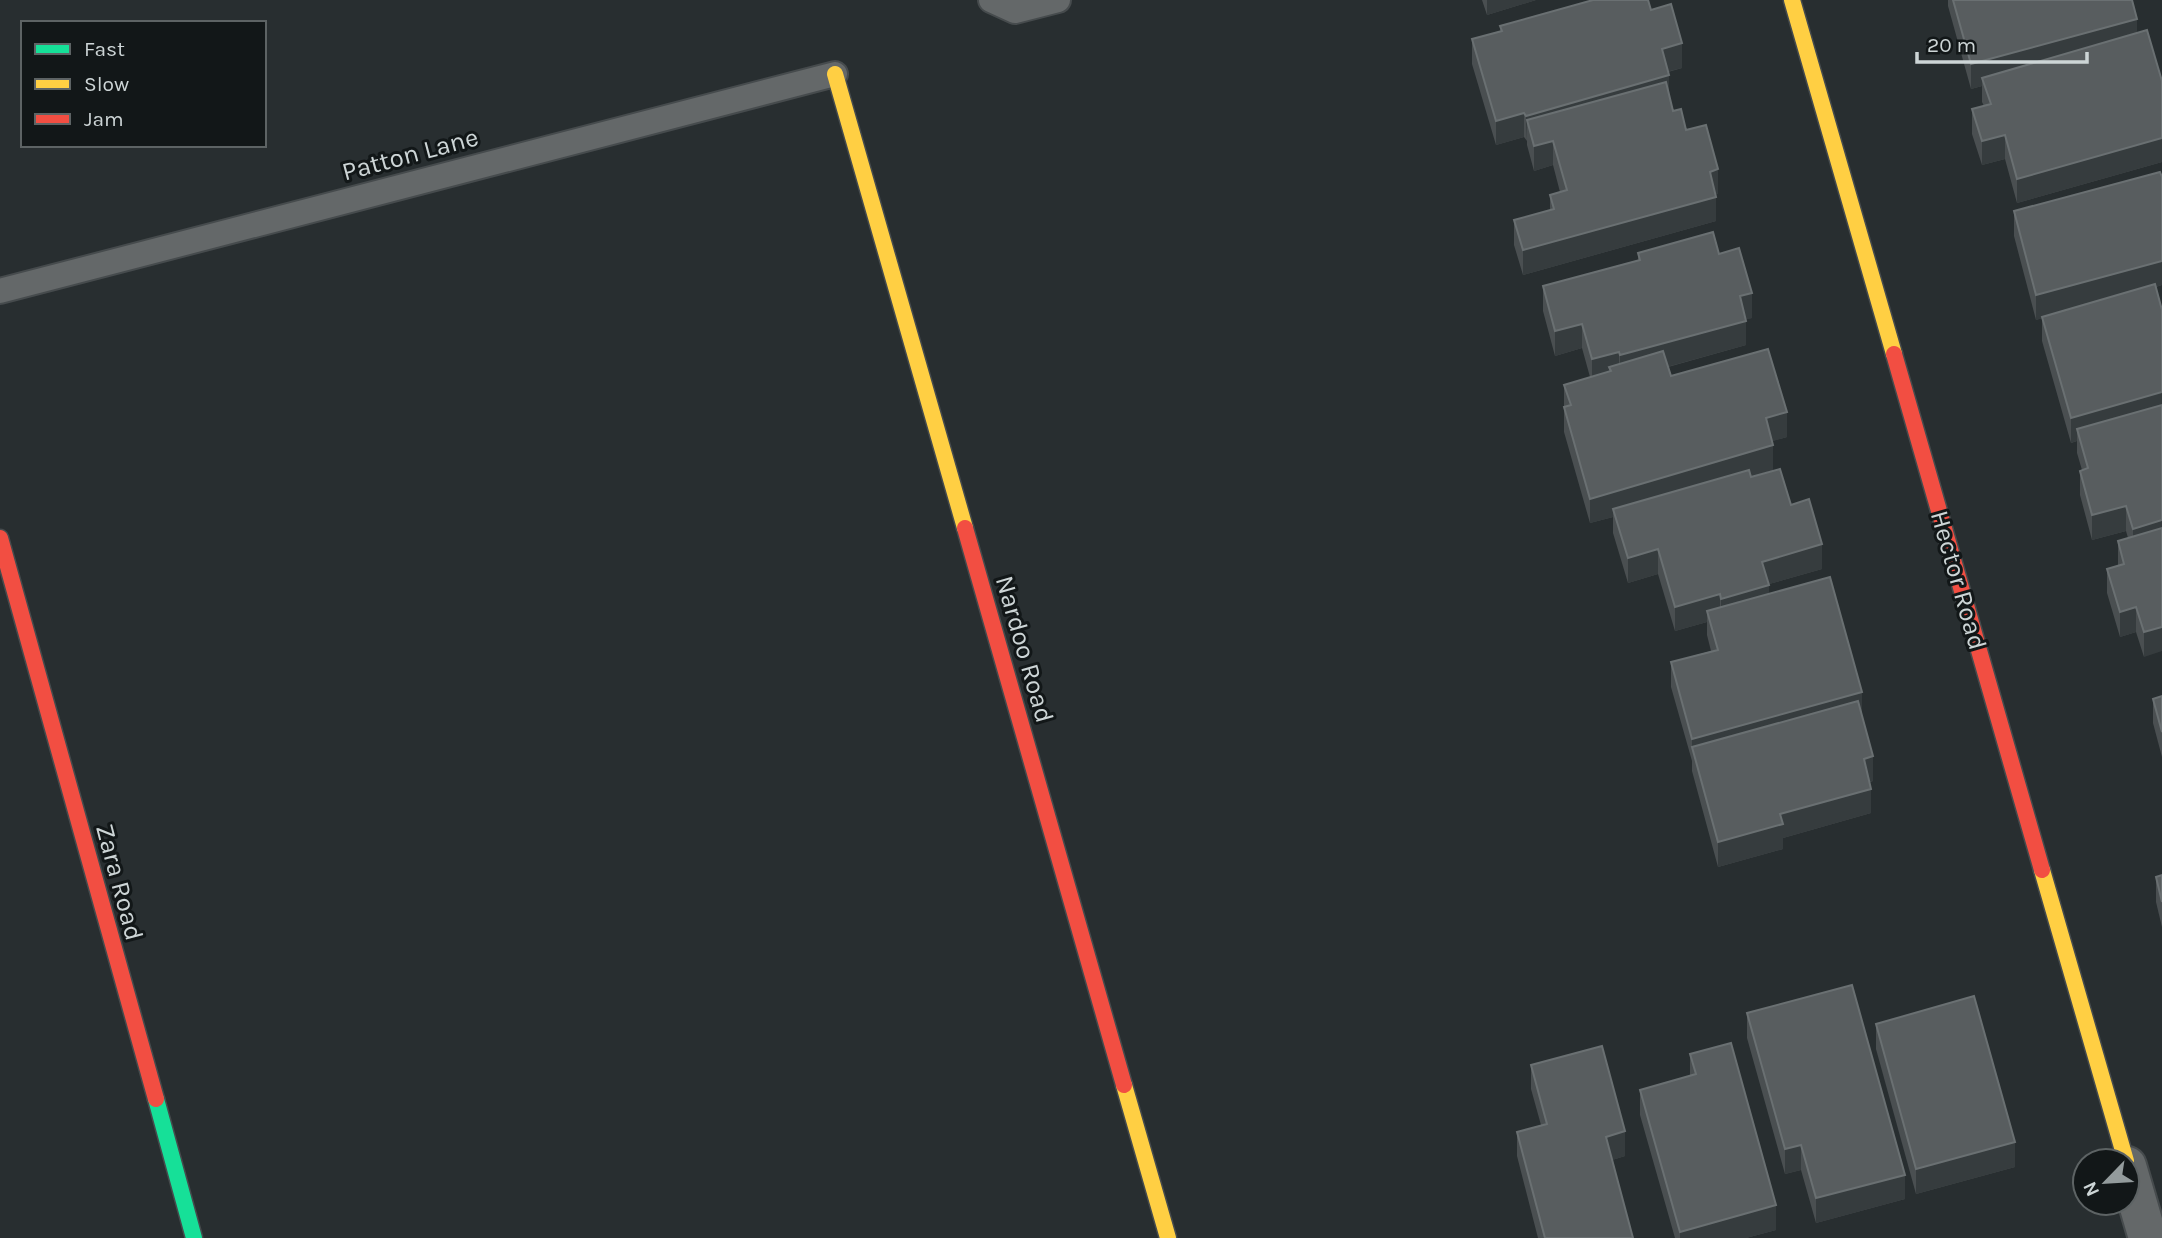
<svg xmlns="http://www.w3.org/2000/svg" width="2162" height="1238" font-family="Karla,sans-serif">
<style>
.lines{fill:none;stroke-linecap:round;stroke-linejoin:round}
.lane-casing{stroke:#464b4d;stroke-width:28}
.street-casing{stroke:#464b4d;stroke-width:42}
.fast-casing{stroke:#464b4d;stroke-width:19}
.slow-casing{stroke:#464b4d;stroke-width:19}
.jam-casing{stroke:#464b4d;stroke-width:19}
.lane{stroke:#646869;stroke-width:24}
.street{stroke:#646869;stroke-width:38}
.fast{stroke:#16e098;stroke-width:16}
.slow{stroke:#ffcf43;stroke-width:16}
.jam{stroke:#f24e42;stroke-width:16}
.wall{fill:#4a4f51}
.shaded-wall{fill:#363c3e}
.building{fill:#585d5f;stroke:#6a7072;stroke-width:2}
.labels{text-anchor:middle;stroke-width:6;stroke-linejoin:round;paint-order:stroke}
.street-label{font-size:26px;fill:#cdd5d6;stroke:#121718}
</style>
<rect width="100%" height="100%" fill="#282e30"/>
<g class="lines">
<defs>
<g id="lane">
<path d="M991,0L1015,11L1058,0"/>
<path d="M0,291L835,74"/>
</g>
<path id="street" d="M2127,1166L2148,1238"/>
<path id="fast" d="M156,1099L194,1238"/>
<g id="slow">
<path d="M1792,0L1894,354"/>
<path d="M835,74L965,528"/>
<path d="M2042,870L2126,1161"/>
<path d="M1124,1085L1168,1238"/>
</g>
<g id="jam">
<path d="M1894,354L2042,870"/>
<path d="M965,528L1124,1085"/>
<path d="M0,538L156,1099"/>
</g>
</defs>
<use href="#lane" class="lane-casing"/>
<use href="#street" class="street-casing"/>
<use href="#fast" class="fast-casing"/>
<use href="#slow" class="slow-casing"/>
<use href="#jam" class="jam-casing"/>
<use href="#lane" class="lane"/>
<use href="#street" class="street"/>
<use href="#fast" class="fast"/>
<use href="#slow" class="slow"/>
<use href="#jam" class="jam"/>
</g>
<g class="wall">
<path d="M1482,0H1536L1487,15Z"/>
<path d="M1948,0H2132L2137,33L2162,81V162L2017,203L2005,159L1982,165L1972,134V109L1984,106L1982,102V86L1971,89L1948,6Z"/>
<path d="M1651,10L1682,68L1668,72L1669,94L1673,111L1686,130L1718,194H1716V221L1523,275L1514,245V220L1550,210V195L1560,192L1553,165L1534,171L1527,145V141L1524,137L1496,145L1472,64V39L1500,31V26Z"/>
<path d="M2014,211L2162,285L2156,287L2144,657L2136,632L2120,637L2107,593V569L2118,566V541L2128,538L2126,531L2092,540L2080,495V471L2082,470L2077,453V441L2071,443L2042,341V318L2036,320L2014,236Z"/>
<path d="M1638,253L1719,254L1752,318L1746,319V345L1668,367L1671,376L1787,437L1772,441L1773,470L1751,476L1791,505L1822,569L1769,584V594L1862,716L1873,781L1870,782L1871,813L1783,838V849L1718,867L1692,771V761L1671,687V662L1711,651L1707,635V622L1675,631L1658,574L1628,583L1613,533V517L1590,523L1564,432V385L1590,377L1582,348L1555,356L1543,311V286L1638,260Z"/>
<path d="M2162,696V757L2153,723V699Z"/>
<path d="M2162,875V927L2156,902V877Z"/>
<path d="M1747,1013L1905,1199L1816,1223L1801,1170L1785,1174L1747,1038Z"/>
<path d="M1876,1024L2015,1167L1916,1194L1876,1049Z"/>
<path d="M1690,1054L1776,1230L1746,1238H1675L1640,1115V1090L1690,1076Z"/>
<path d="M1531,1065L1625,1156L1612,1160L1633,1238H1538L1517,1156V1132L1541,1125L1531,1089Z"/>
</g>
<g class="shaded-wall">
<path d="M1487,0H1536L1487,15Z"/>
<path d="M2137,19V44L1982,78V86L1971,89V64Z"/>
<path d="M1682,43V68L1662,73V49Z"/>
<path d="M1669,75V100L1527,120L1526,141V116Z"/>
<path d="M1524,113V137L1496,145V121Z"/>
<path d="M2005,135V159L1982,165V141Z"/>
<path d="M2162,138V162L2017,203V179Z"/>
<path d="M1553,141V165L1534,171V146Z"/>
<path d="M1718,169V194L1710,196V172Z"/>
<path d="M1716,197V221L1523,275V250Z"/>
<path d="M2162,261V285L2036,320V295Z"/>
<path d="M1752,293V318L1740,321V296Z"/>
<path d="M1746,321V345L1620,380V355Z"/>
<path d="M1582,324V348L1555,356V331Z"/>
<path d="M1619,352V376L1609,367V379L1592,384V359Z"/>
<path d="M2162,392V417L2077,429V441L2071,443V418Z"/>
<path d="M1787,412V437L1766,443V418Z"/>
<path d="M1773,445V470L1615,516L1613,509V517L1590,523V499Z"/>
<path d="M2126,506V531L2092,540V515Z"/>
<path d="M2162,520V545L2133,553V529Z"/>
<path d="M1822,544V569L1762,586V562Z"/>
<path d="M1658,549V574L1628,583V558Z"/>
<path d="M1769,585V610L1721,624V599Z"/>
<path d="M1720,594V618L1707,611V622L1675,631V607Z"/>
<path d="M2136,607V632L2120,637V612Z"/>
<path d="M2162,627V651L2144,657V632Z"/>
<path d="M1862,692V717L1692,749V739Z"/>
<path d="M1873,756V781L1864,783V759Z"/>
<path d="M1871,789V813L1783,838V849L1718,867V842L1780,814Z"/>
<path d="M1625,1131V1156L1606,1162V1137Z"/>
<path d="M2015,1142V1167L1916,1194V1169Z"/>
<path d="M1801,1145V1170L1785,1174V1149Z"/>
<path d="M1905,1175V1199L1816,1223V1198Z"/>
<path d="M1776,1205V1230L1746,1238H1680V1232Z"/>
</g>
<g class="building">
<path d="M1593,0H1648L1651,10L1671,4L1682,43L1662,49L1669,75L1526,116L1524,113L1496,121L1472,39L1502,31L1500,26Z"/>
<path d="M1953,0H2132L2137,19L1971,64Z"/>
<path d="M2147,30L2162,81V138L2017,179L2005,135L1982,141L1972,109L1991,104L1982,78Z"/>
<path d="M1666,82L1673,111L1681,109L1686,130L1706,125L1718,169L1710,172L1716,197L1523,250L1514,220L1554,209L1550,195L1567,190L1553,141L1534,146L1527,120Z"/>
<path d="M2160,172L2162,177V261L2036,295L2014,211Z"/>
<path d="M1713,232L1719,254L1739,248L1752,293L1740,296L1746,321L1620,355L1619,352L1592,359L1582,324L1555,331L1543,286L1640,260L1638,253Z"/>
<path d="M2155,284L2162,310V392L2071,418L2042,317Z"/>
<path d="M1768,349L1787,412L1766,418L1773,445L1590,499L1564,407L1571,405L1564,385L1611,371L1609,367L1663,351L1671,376Z"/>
<path d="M2162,405V520L2133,529L2126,506L2092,515L2080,471L2088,468L2077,429Z"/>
<path d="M1780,469L1791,505L1809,499L1822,544L1762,562L1769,585L1721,599L1720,594L1675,607L1658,549L1628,558L1613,509L1749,470L1751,477Z"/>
<path d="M2162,528V627L2144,632L2136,607L2120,612L2107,569L2124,564L2118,541Z"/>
<path d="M1830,577L1862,692L1692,739L1671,662L1718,650L1707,611Z"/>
<path d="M2162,696V732L2153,699Z"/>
<path d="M1858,701L1873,756L1864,759L1871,789L1780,814L1783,824L1718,842L1692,747Z"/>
<path d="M2162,875V902L2156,877Z"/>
<path d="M1852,985L1905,1175L1816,1198L1801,1145L1785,1149L1747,1013Z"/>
<path d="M1974,996L2015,1142L1916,1169L1876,1024Z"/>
<path d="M1731,1043L1776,1205L1680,1232L1640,1090L1696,1074L1690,1054Z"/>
<path d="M1602,1046L1625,1131L1606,1137L1633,1238H1545L1517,1132L1547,1124L1531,1065Z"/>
</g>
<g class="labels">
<g class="street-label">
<text transform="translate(410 154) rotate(-15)" y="9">Patton Lane</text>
<text transform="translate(1959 580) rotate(74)" y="9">Hector Road</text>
<text transform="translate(1025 649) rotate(74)" y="9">Nardoo Road</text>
<text transform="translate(120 882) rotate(75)" y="9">Zara Road</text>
</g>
</g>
<rect x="21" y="21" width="245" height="126" fill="#121718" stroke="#5d6364" stroke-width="2"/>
<rect x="35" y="44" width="35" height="10" fill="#16e098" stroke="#5d6364" stroke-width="2"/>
<text x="84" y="56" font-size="21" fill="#cdd5d6">Fast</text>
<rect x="35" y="79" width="35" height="10" fill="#ffcf43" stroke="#5d6364" stroke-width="2"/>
<text x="84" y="91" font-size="21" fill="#cdd5d6">Slow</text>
<rect x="35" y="114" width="35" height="10" fill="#f24e42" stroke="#5d6364" stroke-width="2"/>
<text x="84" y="126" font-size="21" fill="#cdd5d6">Jam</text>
<g transform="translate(2106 1182) rotate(245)"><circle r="33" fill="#121718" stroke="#5d6364" stroke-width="2"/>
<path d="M0-5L12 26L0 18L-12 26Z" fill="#939b9c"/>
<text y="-10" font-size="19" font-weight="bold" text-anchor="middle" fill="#cdd5d6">N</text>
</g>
<path d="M1917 52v10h170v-10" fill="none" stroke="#cdd5d6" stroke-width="3.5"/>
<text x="1927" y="52" font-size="21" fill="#cdd5d6" stroke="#121718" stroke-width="5" paint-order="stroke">20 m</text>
</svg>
